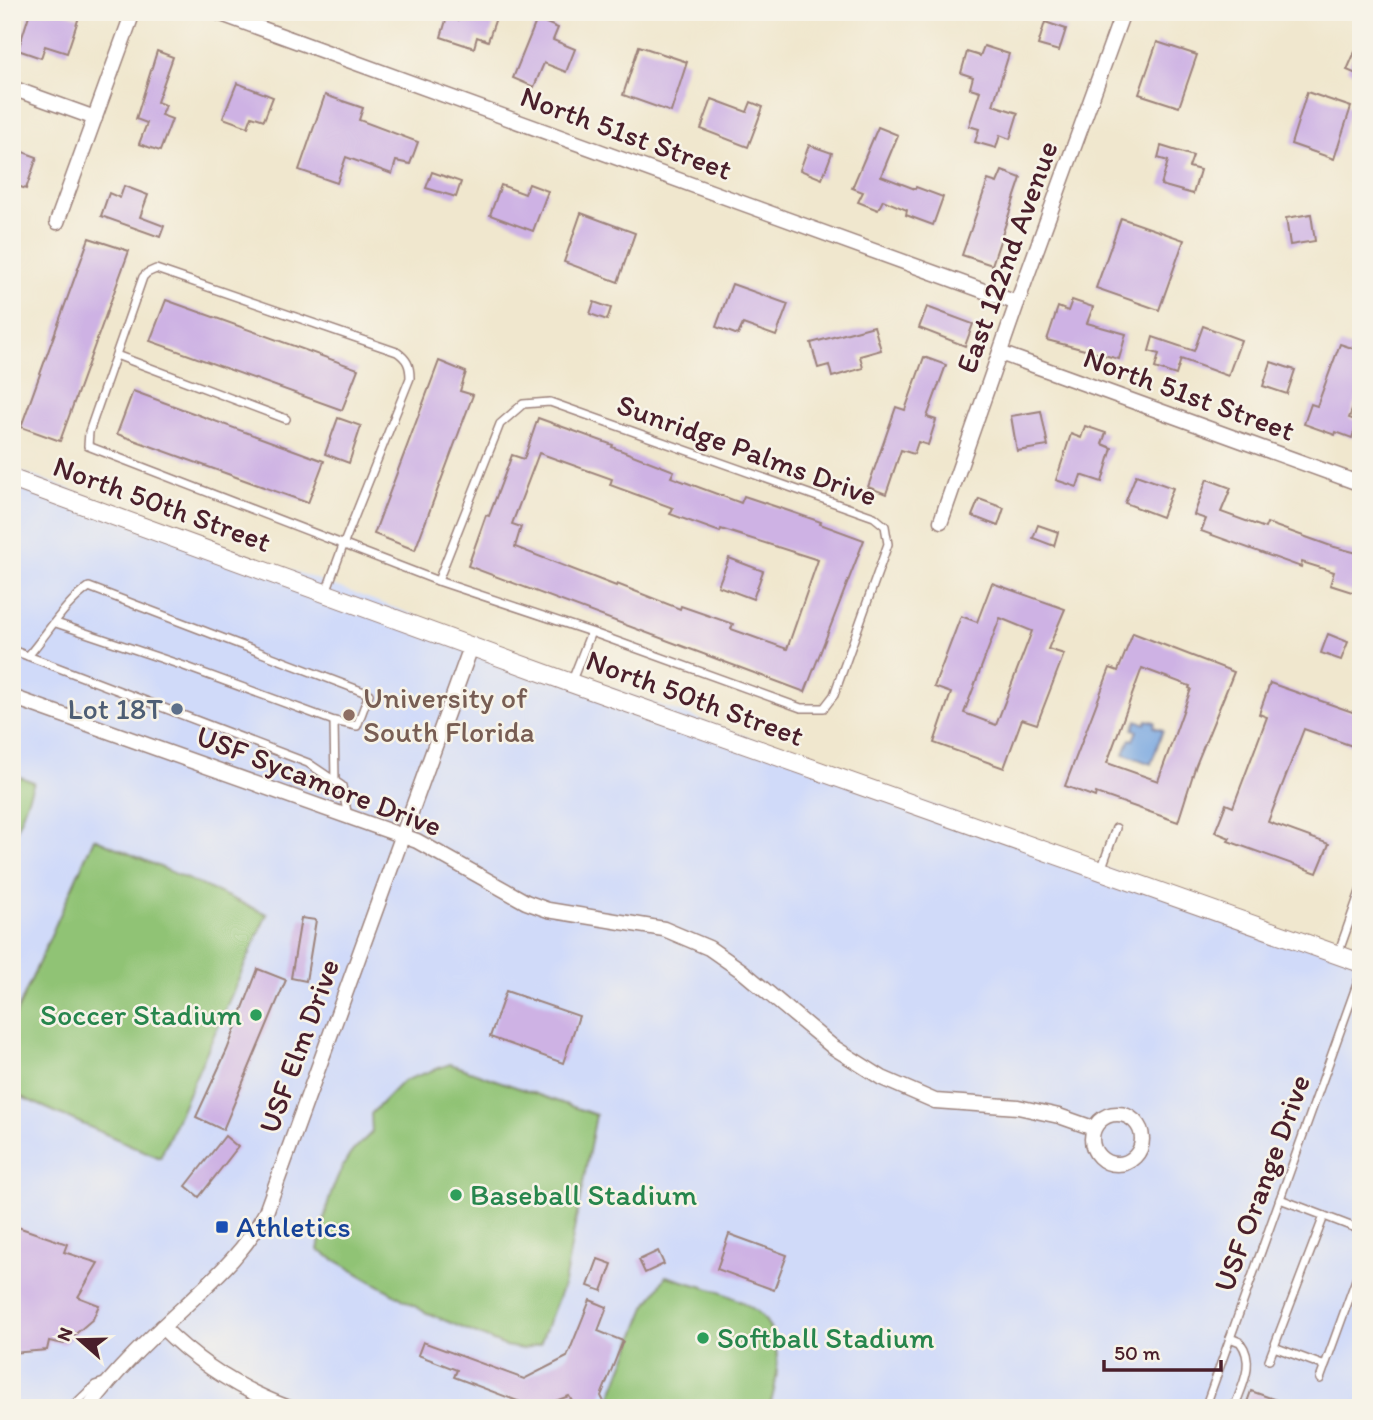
<svg xmlns="http://www.w3.org/2000/svg" width="1373" height="1420" font-family="Itim,sans-serif">
<style>
.built{fill:#d0daf9}
.green{fill:#90c374;stroke:#6d7150;stroke-width:2}
.water{fill:#77a6e0;stroke:#606286;stroke-width:2}
.building{fill:#ceb2e4;fill-rule:evenodd}
.lines{fill:none;stroke-linecap:round;stroke-linejoin:round}
.service-casing{stroke:#9d837c;stroke-width:10}
.minor-casing{stroke:#9d837c;stroke-width:17}
.tertiary-casing{stroke:#9d837c;stroke-width:20}
.service{stroke:#fff;stroke-width:7}
.minor{stroke:#fff;stroke-width:14}
.tertiary{stroke:#fff;stroke-width:18}
.service-dot{fill:#5c6f8a;stroke:#f7f3e8;stroke-width:2.5}
.education-dot{fill:#8d6e63;stroke:#f7f3e8;stroke-width:2.5}
.leisure-dot{fill:#2e9e5b;stroke:#f7f3e8;stroke-width:2.5}
.transit-dot{fill:#1a4fb4;stroke:#f7f3e8;stroke-width:2.5}
.labels{text-anchor:middle;stroke-width:5;stroke-linejoin:round;paint-order:stroke}
.street-label{font-size:30px;fill:#4a1f2b;stroke:#f7f3e8}
.education-label{font-size:30px;fill:#785e54;stroke:#f7f3e8;text-anchor:start}
.service-label{font-size:30px;fill:#4e5e75;stroke:#f7f3e8;text-anchor:end}
.leisure-label{font-size:30px;fill:#27864d;stroke:#f7f3e8;text-anchor:start}
.transit-label{font-size:30px;fill:#164399;stroke:#f7f3e8;text-anchor:start}
</style>
<rect width="100%" height="100%" fill="#f7f3e8"/>
<filter id="ink" filterUnits="userSpaceOnUse"><feTurbulence type="fractalNoise" baseFrequency=".0143" numOctaves="2"/><feDisplacementMap in="SourceGraphic" scale="14" xChannelSelector="R" yChannelSelector="G"/><feConvolveMatrix kernelMatrix="1 2 1 2 8 2 1 2 1" color-interpolation-filters="sRGB"/></filter>
<filter id="wash" filterUnits="userSpaceOnUse"><feTurbulence type="fractalNoise" baseFrequency=".00686" numOctaves="4" result="noise"/><feDisplacementMap in="SourceGraphic" scale="28" xChannelSelector="R" yChannelSelector="G"/><feGaussianBlur stdDeviation="1.57" result="paint"/><feColorMatrix in="noise" values="0 0 0 0 0 0 0 0 0 0 0 0 0 0 0 0 0 1.4 0 .05"/><feComposite in="paint" operator="in"/></filter>
<g filter="url(#wash)">
<rect width="100%" height="100%" fill="#f0e7ce"/>
<path class="built" d="M12,468L1361,961V1408H12Z"/>
<g class="green">
<path d="M12,774L34,782L12,842Z"/>
<path d="M94,838L267,914L160,1158L12,1093V1023Z"/>
<path d="M450,1064L596,1115L564,1283L540,1344L523,1349L505,1346L425,1312L318,1250C324,1217 330,1185 349,1156C355,1147 365,1140 372,1132L371,1114L403,1081Z"/>
<path d="M666,1276C694,1285 728,1291 752,1308C784,1328 780,1377 769,1408H612L609,1401L646,1307Z"/>
</g>
<path class="water" d="M1137,720L1145,724L1147,720L1155,722L1154,727L1163,730L1151,764L1124,754L1130,739L1133,740L1137,731L1133,729Z"/>
<g id="blocks">
<g class="building">
<path d="M30,12H63L79,17L67,53L45,46L41,58L18,50Z"/>
<path d="M461,12H498L488,41L477,37L474,48L441,37L447,17L458,20Z"/>
<path d="M537,19L558,28L553,40L575,49L566,72L544,63L534,87L513,78Z"/>
<path d="M1045,22L1066,29L1059,51L1038,45Z"/>
<path d="M1361,38V76L1347,70Z"/>
<path d="M1157,42L1197,55L1179,107L1139,94Z"/>
<path d="M639,46L687,62L671,112L623,95Z"/>
<path d="M984,46L1009,54L993,105L1018,113L1010,139L1000,135L996,148L975,142L979,129L969,126L980,91L970,88L973,77L961,73L967,52L980,56Z"/>
<path d="M157,51L173,57L157,102L165,105L161,115L172,119L160,151L139,144L147,123L136,119Z"/>
<path d="M237,83L273,97L264,120L252,116L248,127L223,118Z"/>
<path d="M1307,92L1351,107L1334,159L1291,144Z"/>
<path d="M325,95L363,108L359,120L418,142L410,164L396,161L392,174L346,157L337,183L299,170Z"/>
<path d="M712,99L747,112L751,102L763,107L748,147L701,129Z"/>
<path d="M878,127L898,135L881,176L915,189L916,187L943,197L933,225L906,215L907,210L883,200L878,210L858,202L863,192L852,188Z"/>
<path d="M809,145L832,153L822,179L800,170Z"/>
<path d="M1161,146L1193,156L1189,167L1200,170L1193,194L1161,185L1168,161L1158,158Z"/>
<path d="M12,148L37,157L26,189L12,184Z"/>
<path d="M1002,171L1021,178L992,265L962,255L988,180L997,183Z"/>
<path d="M432,172L461,182L456,197L426,188Z"/>
<path d="M529,184L548,191L533,231L490,215L501,185L525,194Z"/>
<path d="M124,186L148,195L140,217L164,226L160,237L101,216L109,193L120,198Z"/>
<path d="M581,213L635,233L618,282L564,262Z"/>
<path d="M1311,214L1315,241L1290,245L1286,218Z"/>
<path d="M1121,218L1184,240L1159,310L1096,288Z"/>
<path d="M89,238L129,251L60,441L21,427Z"/>
<path d="M732,284L788,304L776,336L743,324L738,335L716,327Z"/>
<path d="M166,300L358,369L342,410L150,341Z"/>
<path d="M1072,300L1093,307L1087,323L1126,334L1119,359L1047,340L1058,307L1068,311Z"/>
<path d="M594,302L611,308L607,320L590,314Z"/>
<path d="M927,307L973,324L965,346L919,328Z"/>
<path d="M874,326L881,350L860,356L863,368L832,377L829,365L818,368L811,343Z"/>
<path d="M1203,326L1241,340L1228,376L1181,359L1176,375L1155,368L1159,354L1149,351L1153,337L1194,351Z"/>
<path d="M1340,344L1361,351V387L1349,418L1358,421L1352,438L1336,432L1335,435L1304,424L1311,404L1317,406Z"/>
<path d="M924,357L946,365L927,417L936,420L928,445L918,442L914,454L901,450L886,494L868,487L896,407L905,410Z"/>
<path d="M439,361L466,372L460,391L473,395L415,550L374,534Z"/>
<path d="M1271,362L1295,370L1287,394L1263,386Z"/>
<path d="M133,391L324,461L308,503L117,434Z"/>
<path d="M1041,411L1048,446L1017,451L1011,416Z"/>
<path d="M338,418L361,426L349,463L325,454Z"/>
<path d="M538,418L613,445L612,447L674,471L671,477L741,503L744,496L783,509L821,522L820,524L864,540L805,692L468,566L486,515L489,516L512,455L524,459ZM539,453L612,479L610,485L673,508L670,514L720,532L721,529L818,560L787,649L731,629L733,624L681,606L680,609L617,584L616,586L515,547L521,527L512,524Z"/>
<path d="M1085,426L1106,433L1102,444L1112,448L1102,482L1081,475L1077,487L1056,480L1071,434L1081,438Z"/>
<path d="M1136,475L1173,488L1162,517L1125,503Z"/>
<path d="M1207,479L1231,488L1221,512L1265,528L1267,523L1331,546L1361,554V595L1330,585L1334,572L1302,562L1301,567L1201,531L1206,519L1194,515Z"/>
<path d="M979,499L1004,508L998,526L972,516Z"/>
<path d="M1038,525L1058,532L1054,546L1033,538Z"/>
<path d="M729,558L763,571L753,599L718,586Z"/>
<path d="M992,583L1065,609L1048,649L1064,654L1037,724L1022,719L1004,768L934,743L951,693L934,687L961,616L977,622ZM1000,618L1032,631L996,725L964,713Z"/>
<path d="M1133,633L1234,672L1196,765L1178,822L1096,793L1095,797L1065,786L1110,668L1118,671ZM1142,668L1190,686L1189,688L1191,689L1158,781L1107,763Z"/>
<path d="M1328,634L1348,642L1341,660L1321,653Z"/>
<path d="M1270,683L1361,715V749L1304,729L1268,822L1329,844L1317,873L1228,841L1230,838L1215,832L1226,804L1233,807L1267,717L1259,714Z"/>
<path d="M301,918L316,920L306,981L291,978Z"/>
<path d="M258,969L286,980L223,1130L196,1117L227,1050Z"/>
<path d="M506,991L579,1016L563,1063L490,1037Z"/>
<path d="M225,1136L238,1147L199,1197L186,1186Z"/>
<path d="M12,1225L67,1244L64,1252L98,1263L78,1297L99,1305L93,1319L64,1344L49,1341L47,1350L12,1353Z"/>
<path d="M729,1234L787,1255L774,1290L717,1269Z"/>
<path d="M658,1251L664,1264L645,1273L639,1260Z"/>
<path d="M598,1259L612,1264L602,1291L588,1286Z"/>
<path d="M590,1300L607,1307L598,1331L623,1341L601,1396L607,1408H576L569,1396L536,1408L454,1377L457,1370L418,1355L423,1342L524,1379L567,1357Z"/>
<path d="M1251,1391L1293,1406L1292,1408H1245Z"/>
</g>
</g>
</g>
<g filter="url(#ink)">
<use href="#blocks" fill-opacity="0" stroke="#9d837c" stroke-width="2"/>
<g class="lines">
<defs>
<g id="service">
<path d="M12,230L15,231"/>
<path d="M116,355L286,419"/>
<path d="M326,592L344,543L410,378C410,365 407,359 397,352L156,269L147,273L143,277L89,432L88,446L438,581"/>
<path d="M56,623L184,666L334,721"/>
<path d="M12,650L308,763L342,786L348,817"/>
<path d="M28,656C48,633 64,604 89,587L369,694L357,726L334,721L335,781"/>
<path d="M571,683L591,632L801,708H824L834,695L888,544L885,526L874,517L550,402L523,404L500,424L438,581L591,632"/>
<path d="M1101,870L1116,828"/>
<path d="M1338,954L1361,889"/>
<path d="M1280,1199L1361,1230"/>
<path d="M1230,1338L1240,1342C1256,1363 1242,1386 1234,1408"/>
<path d="M1274,1347L1325,1366"/>
<path d="M1269,1360L1324,1216"/>
<path d="M1320,1379L1361,1266"/>
<path d="M71,1408L95,1385L107,1381"/>
<path d="M1205,1408L1361,973"/>
</g>
<g id="minor">
<path d="M216,12L1017,303"/>
<path d="M12,88L95,118"/>
<path d="M57,222L133,12"/>
<path d="M1000,353L1361,484"/>
<path d="M941,521L1017,303L1123,12"/>
<path d="M12,697L417,841L526,902L548,910L664,929L709,948L742,971L833,1047L882,1078L935,1101L1018,1107L1059,1116L1093,1128"/>
<circle cx="1117" cy="1139" r="25"/>
<path d="M162,1327C199,1364 240,1390 289,1408"/>
<path d="M88,1408C116,1370 150,1338 185,1306C218,1275 244,1252 266,1212L471,647"/>
</g>
<path id="tertiary" d="M12,479L571,683L1361,963"/>
</defs>
<use href="#service" class="service-casing"/>
<use href="#minor" class="minor-casing"/>
<use href="#tertiary" class="tertiary-casing"/>
<use href="#service" class="service"/>
<use href="#minor" class="minor"/>
<use href="#tertiary" class="tertiary"/>
</g>
</g>
<circle class="service-dot" cx="177" cy="709" r="7"/>
<circle class="education-dot" cx="349" cy="715" r="7"/>
<g class="leisure-dot">
<circle cx="256" cy="1015" r="7"/>
<circle cx="456" cy="1195" r="7"/>
<circle cx="703" cy="1338" r="7"/>
</g>
<rect class="transit-dot" x="215" y="1220" width="14" height="14" rx="3.5"/>
<g class="labels">
<g class="street-label">
<text transform="translate(626 133) rotate(20)" y="10">North 51st Street</text>
<text transform="translate(1007 257) rotate(-70)" y="10">East 122nd Avenue</text>
<text transform="translate(1189 394) rotate(20)" y="10">North 51st Street</text>
<text transform="translate(747 450) rotate(20)" y="10">Sunridge Palms Drive</text>
<text transform="translate(162 504) rotate(20)" y="10">North 50th Street</text>
<text transform="translate(695 698) rotate(20)" y="10">North 50th Street</text>
<text transform="translate(319 781) rotate(21)" y="10">USF Sycamore Drive</text>
<text transform="translate(299 1046) rotate(-70)" y="10">USF Elm Drive</text>
<text transform="translate(1262 1183) rotate(-70)" y="10">USF Orange Drive</text>
</g>
<g class="education-label">
<text x="363" y="708">University of<tspan x="363" dy="34">South Florida</tspan></text>
</g>
<g class="service-label">
<text x="163" y="719">Lot 18T</text>
</g>
<g class="leisure-label">
<text x="242" y="1025" text-anchor="end">Soccer Stadium</text>
<text x="470" y="1205">Baseball Stadium</text>
<text x="717" y="1348">Softball Stadium</text>
</g>
<g class="transit-label">
<text x="236" y="1237">Athletics</text>
</g>
</g>
<rect width="1373" height="1420" fill="none" stroke="#f7f3e8" stroke-width="42"/>
<g transform="translate(80 1340) rotate(290)" stroke="#f7f3e8" stroke-width="5" paint-order="stroke">
<path d="M0-5L12 26L0 18L-12 26Z" fill="#4a1f2b"/>
<text y="-10" font-size="19" font-weight="bold" text-anchor="middle" fill="#4a1f2b">N</text>
</g>
<path d="M1104 1360v10h117v-10" fill="none" stroke="#4a1f2b" stroke-width="3.5"/>
<text x="1114" y="1360" font-size="21" fill="#4a1f2b" stroke="#f7f3e8" stroke-width="5" paint-order="stroke">50 m</text>
</svg>
